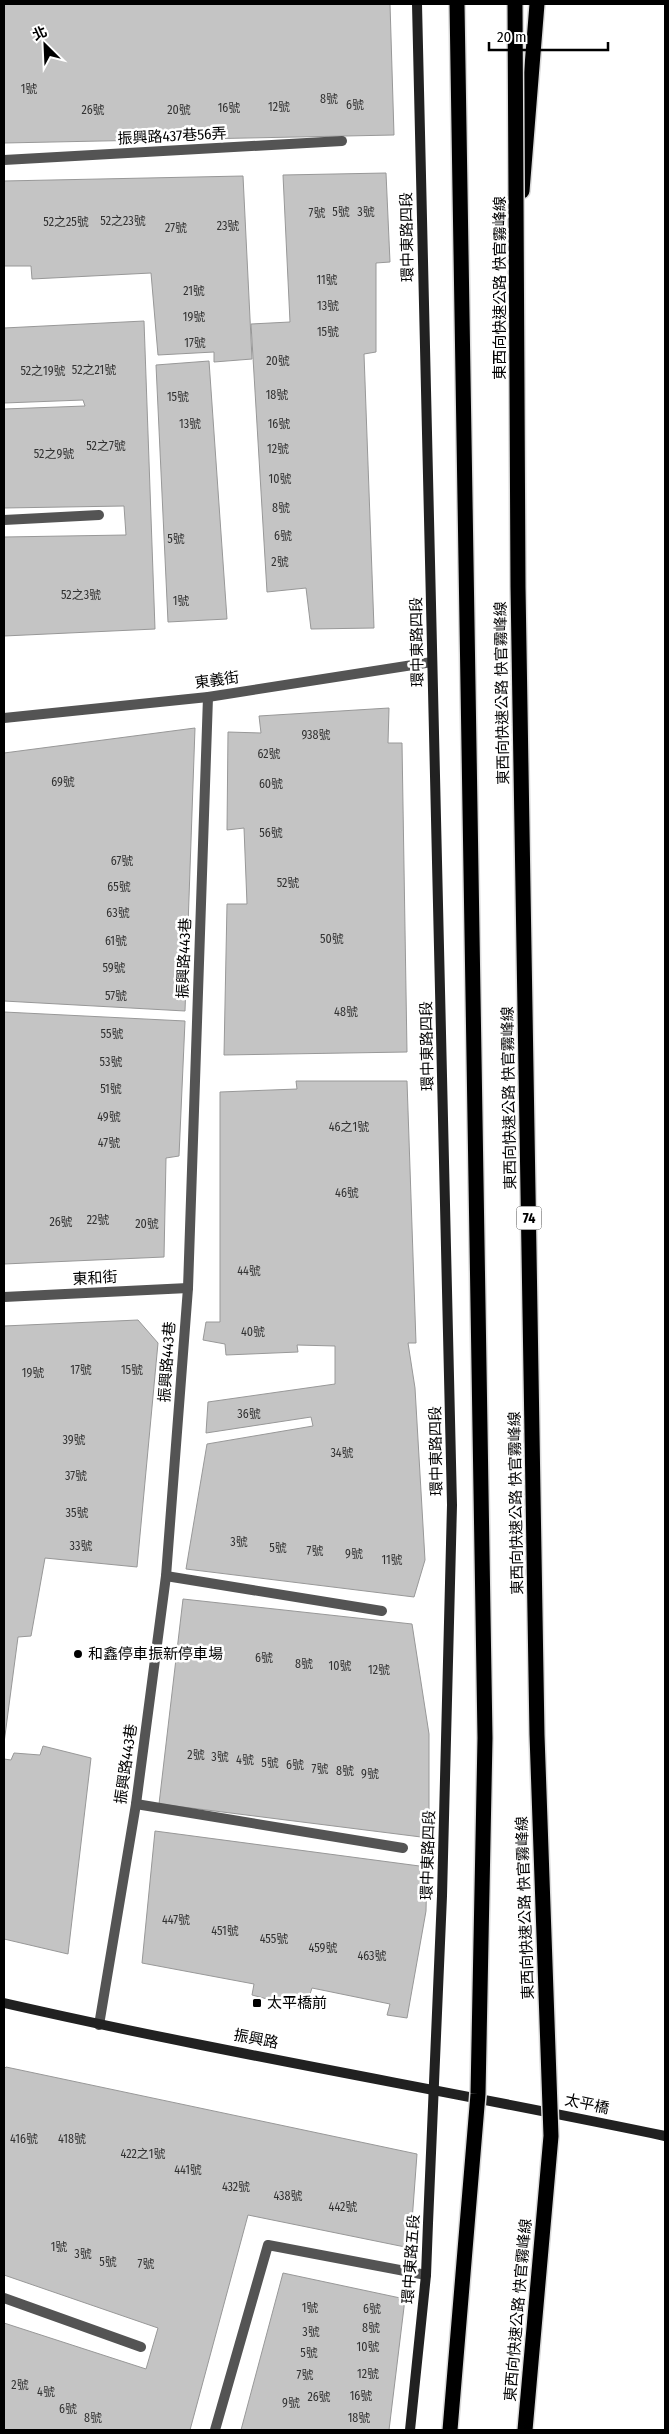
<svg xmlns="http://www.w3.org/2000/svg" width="669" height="2434" font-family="'Fira Sans Condensed','Noto Sans TC',sans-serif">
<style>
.building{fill:#c4c4c4;stroke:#989898}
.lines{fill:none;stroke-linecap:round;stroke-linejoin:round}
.highway-casing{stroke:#dbdbdb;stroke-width:18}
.lane{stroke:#545454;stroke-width:10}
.street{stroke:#545454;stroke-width:10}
.secondary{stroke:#212121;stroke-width:10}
.highway{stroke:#000;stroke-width:15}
.highway-bridge-casing{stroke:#dbdbdb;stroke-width:18;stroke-linecap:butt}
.highway-bridge{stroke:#000;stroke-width:15}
.poi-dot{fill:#000;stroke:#fff;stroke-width:2}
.labels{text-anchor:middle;stroke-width:5;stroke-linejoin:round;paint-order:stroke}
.number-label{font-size:12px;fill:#313131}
.shield{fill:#fff;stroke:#4c4c4c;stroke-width:1}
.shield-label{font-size:14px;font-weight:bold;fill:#000}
.street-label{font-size:15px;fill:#000;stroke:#fff}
.poi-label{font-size:15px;fill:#000;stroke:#fff;text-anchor:start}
</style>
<rect width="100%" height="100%" fill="#fff"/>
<g class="building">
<path d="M4,4H390L394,135L4,143Z"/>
<path d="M386,173L390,262L376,263V352L364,354L374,628L311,629L306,588L267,592L251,324L290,322L283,175Z"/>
<path d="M243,176L252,359L214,362V352L158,355L151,273L32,279L31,266H4V181Z"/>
<path d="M144,321L155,629L4,636V537L126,535L124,506L4,508V409L85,406L83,400L4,403V328Z"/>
<path d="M209,361L227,619L168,622L156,365Z"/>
<path d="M389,708L388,743H402L407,1052L224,1055L227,904H247L244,828L227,830L228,732L261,733L259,716Z"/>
<path d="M195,728L185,1011L4,1001V753Z"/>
<path d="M4,1012L185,1021L179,1156L166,1158L164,1257L4,1264Z"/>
<path d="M296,1081H407L416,1343H408L415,1388L425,1560L414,1597L186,1569L207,1444L313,1426L311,1417L206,1433L208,1402L335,1384V1346L297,1345L298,1352L226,1355L225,1344L203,1340L206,1322H220V1092L297,1089Z"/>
<path d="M138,1320L158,1343L137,1567L45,1558L31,1636L18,1637L4,1743V1326Z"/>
<path d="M183,1599L412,1624L429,1734V1838L159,1804Z"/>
<path d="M43,1746L91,1758L68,1954L4,1939V1759L11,1760L14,1753L40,1755Z"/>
<path d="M155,1831L427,1867L426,1911L407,2018L387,2015L390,2004L312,1988L305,2009L252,1995L254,1984L142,1963Z"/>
<path d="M6,2067L417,2154L410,2248L248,2215L190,2430H4V2323L146,2369L158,2328L4,2275V2069Z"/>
<path d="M283,2273L405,2299L389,2430H241Z"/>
</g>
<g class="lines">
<defs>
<path id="highway" d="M522,191L537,4"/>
</defs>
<use href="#highway" class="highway-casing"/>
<g class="lane">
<path d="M4,160L342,141"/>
<path d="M4,520L99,515"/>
<path d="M4,1297L188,1288"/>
<path d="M166,1576L382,1611"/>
<path d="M136,1804L403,1848"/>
<path d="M99,2025L136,1804L166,1576L188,1288L208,697"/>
<path d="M4,2298L141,2347"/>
<path d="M215,2430L268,2245L426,2275"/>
</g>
<path class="street" d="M4,718L208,697L432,662"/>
<g class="secondary">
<path d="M4,2003C223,2053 445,2090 665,2136"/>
<path d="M410,2430L426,2275L428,2223L442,1896L452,1505L417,4"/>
</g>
<use href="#highway" class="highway"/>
<defs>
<g id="highway-bridge">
<path d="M515,4L518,587L537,1735L551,2136L525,2430"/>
<path d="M450,2430L478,2094L485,1738L457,4"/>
</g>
</defs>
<use href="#highway-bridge" class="highway-bridge-casing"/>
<use href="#highway-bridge" class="highway-bridge"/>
</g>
<g class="poi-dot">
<circle cx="78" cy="1654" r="5"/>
<rect x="252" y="1998" width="10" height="10" rx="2.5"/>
</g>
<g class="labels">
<g class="number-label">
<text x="29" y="93">1號</text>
<text x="329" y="103">8號</text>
<text x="355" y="109">6號</text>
<text x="279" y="111">12號</text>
<text x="229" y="112">16號</text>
<text x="93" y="114">26號</text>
<text x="179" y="114">20號</text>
<text x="341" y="216">5號</text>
<text x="366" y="216">3號</text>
<text x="317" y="217">7號</text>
<text x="123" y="225">52之23號</text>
<text x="66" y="226">52之25號</text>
<text x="228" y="230">23號</text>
<text x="176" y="232">27號</text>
<text x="327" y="284">11號</text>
<text x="194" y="295">21號</text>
<text x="328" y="310">13號</text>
<text x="194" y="321">19號</text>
<text x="328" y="336">15號</text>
<text x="195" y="347">17號</text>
<text x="278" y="365">20號</text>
<text x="94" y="374">52之21號</text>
<text x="43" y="375">52之19號</text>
<text x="277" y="399">18號</text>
<text x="178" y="401">15號</text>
<text x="190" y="428">13號</text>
<text x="279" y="428">16號</text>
<text x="106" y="450">52之7號</text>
<text x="278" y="453">12號</text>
<text x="54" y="458">52之9號</text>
<text x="280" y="483">10號</text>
<text x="281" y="512">8號</text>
<text x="283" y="540">6號</text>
<text x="176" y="543">5號</text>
<text x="280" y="566">2號</text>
<text x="81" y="599">52之3號</text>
<text x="181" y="605">1號</text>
<text x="316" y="739">938號</text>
<text x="269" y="758">62號</text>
<text x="63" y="786">69號</text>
<text x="271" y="788">60號</text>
<text x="271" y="837">56號</text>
<text x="122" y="865">67號</text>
<text x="288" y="887">52號</text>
<text x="119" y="891">65號</text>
<text x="118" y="917">63號</text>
<text x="332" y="943">50號</text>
<text x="116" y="945">61號</text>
<text x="114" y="972">59號</text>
<text x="116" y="1000">57號</text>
<text x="346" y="1016">48號</text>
<text x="112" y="1038">55號</text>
<text x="111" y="1066">53號</text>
<text x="111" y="1093">51號</text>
<text x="109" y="1121">49號</text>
<text x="349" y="1131">46之1號</text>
<text x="109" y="1147">47號</text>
<text x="347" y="1197">46號</text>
<text x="98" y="1224">22號</text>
<text x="61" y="1226">26號</text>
<text x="147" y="1228">20號</text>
<text x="249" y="1275">44號</text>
<text x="253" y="1336">40號</text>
<text x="81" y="1374">17號</text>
<text x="132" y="1374">15號</text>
<text x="33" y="1377">19號</text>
<text x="249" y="1418">36號</text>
<text x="74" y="1444">39號</text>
<text x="342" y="1457">34號</text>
<text x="76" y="1480">37號</text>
<text x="77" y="1517">35號</text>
<text x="239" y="1546">3號</text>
<text x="81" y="1550">33號</text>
<text x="278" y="1552">5號</text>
<text x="315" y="1555">7號</text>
<text x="354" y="1558">9號</text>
<text x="392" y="1564">11號</text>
<text x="264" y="1662">6號</text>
<text x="304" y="1668">8號</text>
<text x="340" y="1670">10號</text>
<text x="379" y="1674">12號</text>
<text x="196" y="1759">2號</text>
<text x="220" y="1761">3號</text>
<text x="245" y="1764">4號</text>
<text x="270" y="1767">5號</text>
<text x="295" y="1769">6號</text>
<text x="320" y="1773">7號</text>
<text x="345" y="1775">8號</text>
<text x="370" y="1778">9號</text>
<text x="176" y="1924">447號</text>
<text x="225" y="1935">451號</text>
<text x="274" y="1943">455號</text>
<text x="323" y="1952">459號</text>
<text x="372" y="1960">463號</text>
<text x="24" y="2143">416號</text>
<text x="72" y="2143">418號</text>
<text x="143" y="2158">422之1號</text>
<text x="188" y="2174">441號</text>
<text x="236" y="2191">432號</text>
<text x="288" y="2200">438號</text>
<text x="343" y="2211">442號</text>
<text x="59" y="2251">1號</text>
<text x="83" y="2258">3號</text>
<text x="108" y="2266">5號</text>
<text x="146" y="2268">7號</text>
<text x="310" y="2312">1號</text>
<text x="372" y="2313">6號</text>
<text x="371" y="2332">8號</text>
<text x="311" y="2336">3號</text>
<text x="368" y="2351">10號</text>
<text x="309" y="2357">5號</text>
<text x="368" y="2378">12號</text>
<text x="305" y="2379">7號</text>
<text x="20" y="2389">2號</text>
<text x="46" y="2396">4號</text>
<text x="361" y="2400">16號</text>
<text x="319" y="2401">26號</text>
<text x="291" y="2407">9號</text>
<text x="68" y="2413">6號</text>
<text x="93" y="2422">8號</text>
<text x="359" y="2422">18號</text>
</g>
<rect class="shield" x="516.5" y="1206.5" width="25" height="23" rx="4"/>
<g class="shield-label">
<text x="529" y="1223">74</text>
</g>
<g class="street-label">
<text transform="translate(172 136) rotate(-3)" y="5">振興路437巷56弄</text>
<text transform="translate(407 237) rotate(-91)" y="5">環中東路四段</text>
<text transform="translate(500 288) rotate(-90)" y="5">東西向快速公路 快官霧峰線</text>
<text transform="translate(417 642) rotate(-91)" y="5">環中東路四段</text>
<text transform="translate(217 680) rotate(-8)" y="5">東義街</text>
<text transform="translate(502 693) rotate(-91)" y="5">東西向快速公路 快官霧峰線</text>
<text transform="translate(184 958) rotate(-88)" y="5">振興路443巷</text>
<text transform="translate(427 1046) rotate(-91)" y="5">環中東路四段</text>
<text transform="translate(509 1098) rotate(-91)" y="5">東西向快速公路 快官霧峰線</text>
<text transform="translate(95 1278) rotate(-3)" y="5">東和街</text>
<text transform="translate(167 1362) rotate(-86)" y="5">振興路443巷</text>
<text transform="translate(436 1451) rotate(-91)" y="5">環中東路四段</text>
<text transform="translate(516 1503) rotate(-91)" y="5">東西向快速公路 快官霧峰線</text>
<text transform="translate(126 1764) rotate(-82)" y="5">振興路443巷</text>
<text transform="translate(428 1855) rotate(-88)" y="5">環中東路四段</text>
<text transform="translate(525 1908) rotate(-92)" y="5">東西向快速公路 快官霧峰線</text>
<text transform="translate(256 2039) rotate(11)" y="5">振興路</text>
<text transform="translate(587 2104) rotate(12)" y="5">太平橋</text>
<text transform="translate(411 2259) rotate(-86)" y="5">環中東路五段</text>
<text transform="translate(518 2310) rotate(-85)" y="5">東西向快速公路 快官霧峰線</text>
</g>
<g class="poi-label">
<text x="88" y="1659">和鑫停車振新停車場</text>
<text x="267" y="2008">太平橋前</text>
</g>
</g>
<rect width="669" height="2434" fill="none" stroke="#000000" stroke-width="10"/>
<g transform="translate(45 45) rotate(336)" stroke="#ffffff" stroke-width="4" paint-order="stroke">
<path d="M0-4L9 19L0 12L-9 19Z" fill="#000000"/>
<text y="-8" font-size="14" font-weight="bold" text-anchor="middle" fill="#000000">北</text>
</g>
<path d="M489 42v8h119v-8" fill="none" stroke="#000000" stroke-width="2.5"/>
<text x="497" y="42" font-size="15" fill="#000000" stroke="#ffffff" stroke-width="4" paint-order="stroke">20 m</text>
</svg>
